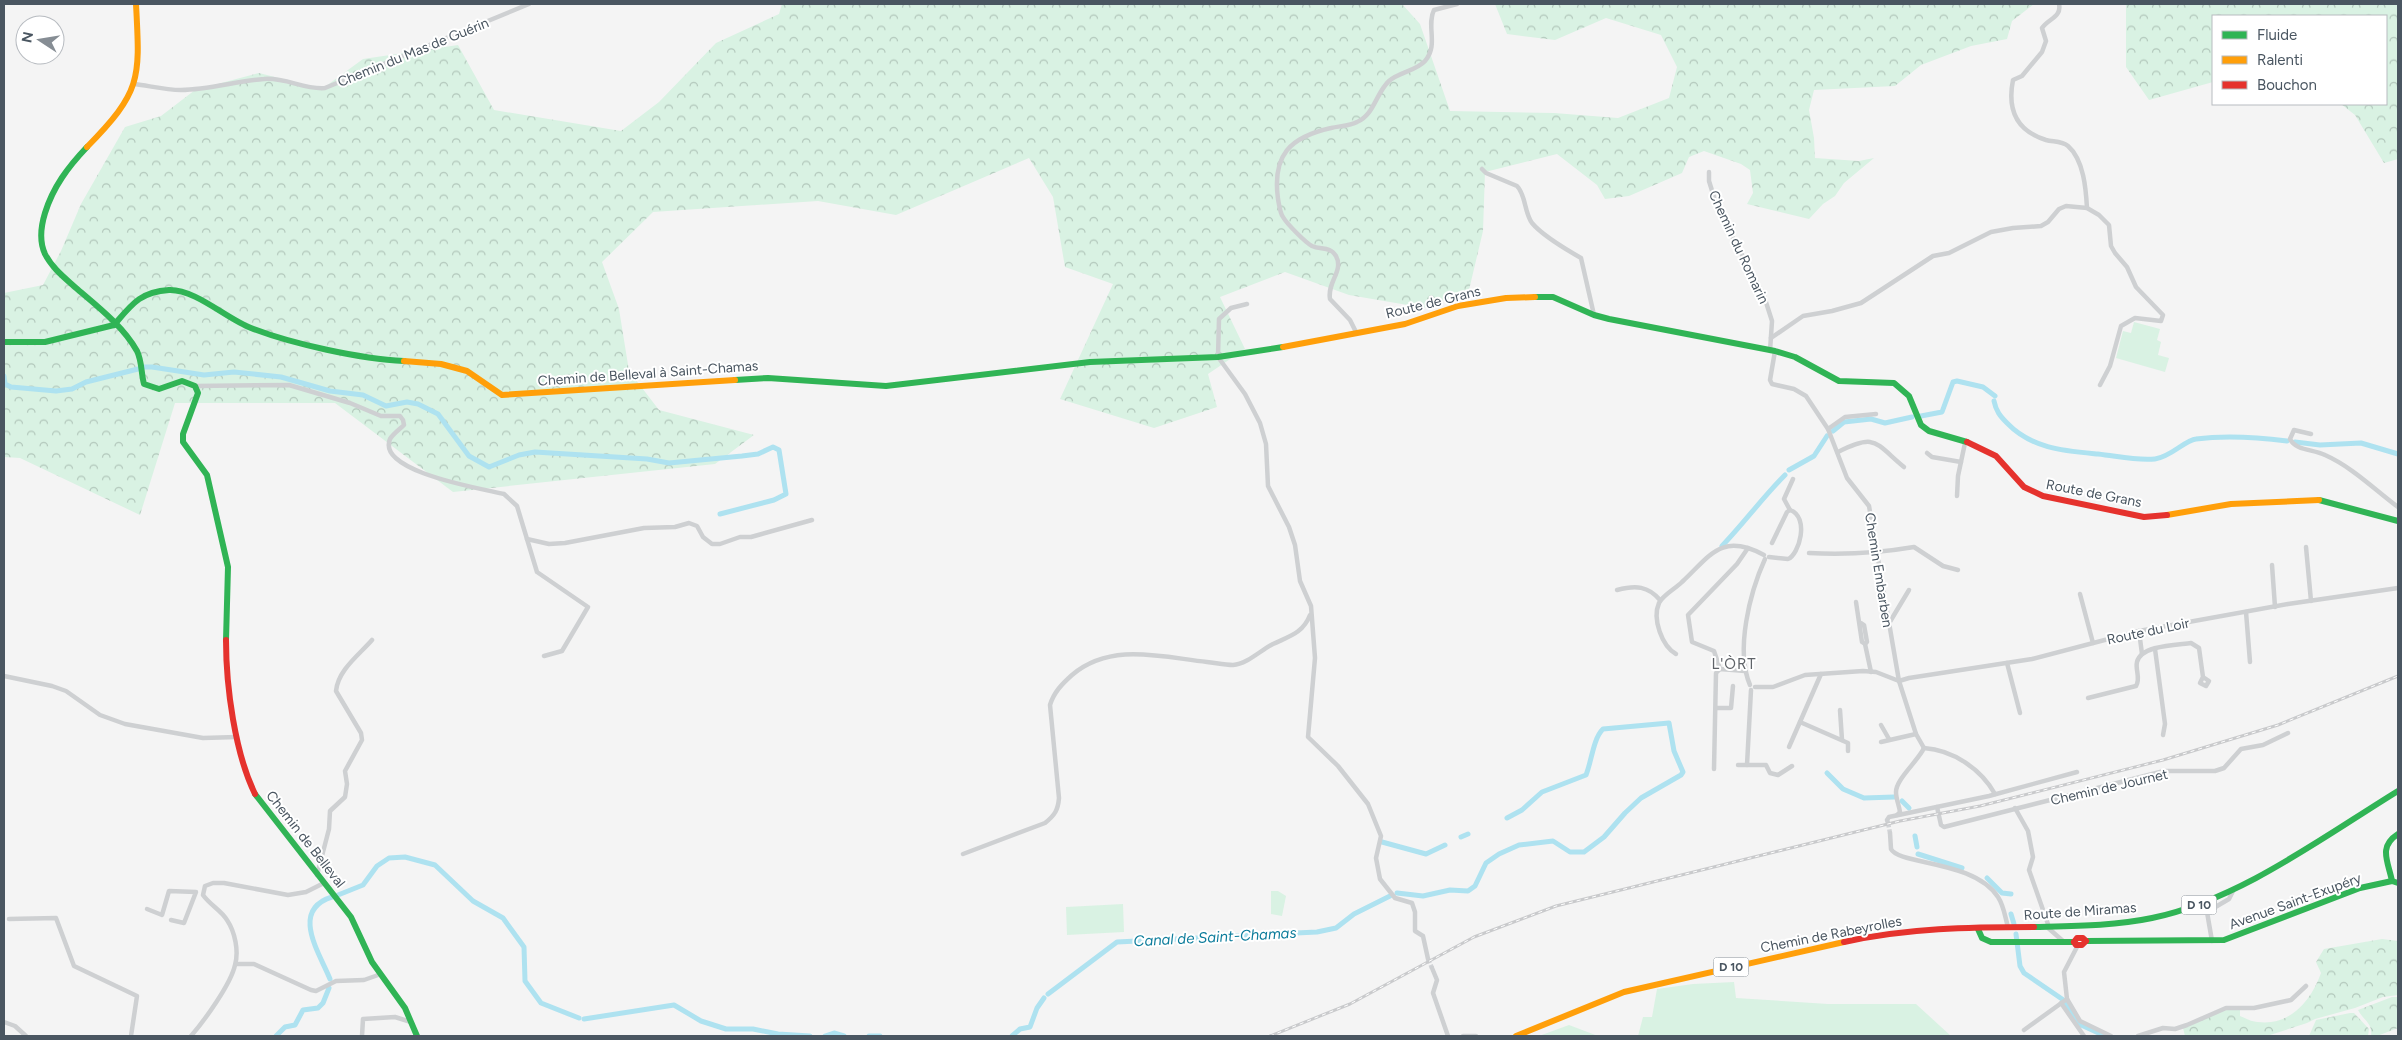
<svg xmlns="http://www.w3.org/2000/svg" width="2402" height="1040" font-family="Figtree,sans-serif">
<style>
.forest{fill:url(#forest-crowns)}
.park{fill:#d9f2e3}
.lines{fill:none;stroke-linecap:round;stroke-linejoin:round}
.canal{stroke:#aee2f0;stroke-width:5}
.street-tunnel{stroke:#d2d4d7;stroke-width:4.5;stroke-dasharray:4.5 2;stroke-linecap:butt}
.street{stroke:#ced0d2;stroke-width:4.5}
.fast{stroke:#30b455;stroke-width:6}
.slow{stroke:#ff9f0a;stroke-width:6}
.jam{stroke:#e5322d;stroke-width:6}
.rail-casing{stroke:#c9cacc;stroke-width:3}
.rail{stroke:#fff;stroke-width:1;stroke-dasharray:4;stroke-linecap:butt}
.labels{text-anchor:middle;stroke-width:4;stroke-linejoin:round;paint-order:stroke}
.shield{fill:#fff;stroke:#808990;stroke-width:1}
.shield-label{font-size:12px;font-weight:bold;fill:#4a5661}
.street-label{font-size:14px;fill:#4a5661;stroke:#fff}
.neighbourhood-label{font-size:15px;letter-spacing:1px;fill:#5f6368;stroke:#fff}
.water-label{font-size:15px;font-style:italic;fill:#0c7c9b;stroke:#fff}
</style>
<defs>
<pattern id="forest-crowns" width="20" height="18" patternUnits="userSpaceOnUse" patternTransform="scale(1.25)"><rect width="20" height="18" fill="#d9f2e3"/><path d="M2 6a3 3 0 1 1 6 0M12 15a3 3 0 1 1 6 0" fill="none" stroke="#b2c7bb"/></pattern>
</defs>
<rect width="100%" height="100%" fill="#f4f4f4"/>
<g class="forest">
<path d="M782,4H1402L1420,24L1450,111L1554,113L1618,118L1669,98L1677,67L1661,35L1606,18L1555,40L1507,34L1495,4H2034L2012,21L2007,39L1971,46L1921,65L1895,86L1814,90L1809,110L1814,138L1815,158L1859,161L1874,158L1844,183L1835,196L1823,204L1809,219L1747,204L1753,193L1750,170L1741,164L1704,151L1689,157L1682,173L1629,196L1605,199L1597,185L1557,154L1485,172L1483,231L1469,290L1425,308L1349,295L1285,272L1220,297L1245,349L1208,374L1217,407L1154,428L1060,399L1113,284L1065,267L1053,197L1029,158L896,215L818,201L653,212L602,262L619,309L629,371L659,410L754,435L715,464L453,492L335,403H175L140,515L20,458L4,457V293L43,285L61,251L81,204L125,127L161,116L195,90L259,73L322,89L363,59L458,45L494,110L621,131L659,102L716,43L779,14Z"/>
<path d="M2126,4H2398V159L2384,163L2355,115L2341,104H2386V16H2213V82L2149,100L2126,67Z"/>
<path d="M2382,939L2398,941V995L2383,997L2355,1008L2315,1019L2307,1023L2267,1036H2185L2183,1028C2201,1022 2221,1006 2240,1010V1016C2245,1018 2252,1022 2258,1022C2290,1026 2311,1001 2321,973L2316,962L2324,949Z"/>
<path d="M2392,997H2398V1028L2377,1036H2371C2373,1023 2363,1020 2358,1010Z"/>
<path d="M2350,1013H2354L2369,1029L2368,1036H2309L2316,1020Z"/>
</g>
<g class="park">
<path d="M2134,322L2160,329L2157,340L2161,342L2158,355L2169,358L2165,372L2116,358L2123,331L2131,333Z"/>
<path d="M1271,891H1278L1286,896L1282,916L1271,914Z"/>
<path d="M1123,904L1124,932L1067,935L1066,907Z"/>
<path d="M1734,982L1736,998L1828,1004H1916L1951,1036H1638L1643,1017H1652L1657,989L1693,984Z"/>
<path d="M1569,1025L1598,1036H1539Z"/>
</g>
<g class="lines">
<g class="canal">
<path d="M143,367H152L204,375L234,372L281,377L330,391L363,395L386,406L407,402L418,404L438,414L469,456L489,467L519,455L535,452L647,459L669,463L742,456L758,454L773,447L779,450L786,494L774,500L720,514"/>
<path d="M4,376L5,384L11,387L56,391L72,389L86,382L138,369"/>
<path d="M1994,401C1996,411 2000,416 2007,423C2032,449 2065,451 2098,454C2117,456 2136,461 2155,459C2171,457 2185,440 2196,439C2226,435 2256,437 2287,441"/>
<path d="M1921,416L1942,412L1953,382L1957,381L1983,387L1995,396"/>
<path d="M1833,431L1844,422L1871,419L1885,423L1912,417"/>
<path d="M2295,442L2320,445L2361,443L2398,454"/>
<path d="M1789,470L1814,456L1827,436"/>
<path d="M1722,546C1744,523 1763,497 1785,475"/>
<path d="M1827,773L1843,789L1864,798L1894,797"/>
<path d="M1902,801L1909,808"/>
<path d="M1915,836L1917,847"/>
<path d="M1461,837L1468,834"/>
<path d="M1382,842L1426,854L1445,845"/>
<path d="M1918,854L1962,868"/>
<path d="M1987,878L2002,893L2011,894"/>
<path d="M1397,893L1423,896L1450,890L1468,891L1475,886L1486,863L1499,854L1519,845L1553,841L1570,852H1584L1604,837L1625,813L1641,798L1681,775L1683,772L1674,751L1669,723L1603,729C1593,739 1592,760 1586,775L1542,792L1522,810L1507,818"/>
<path d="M338,895L363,885L377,866L389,858L405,857L435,865L473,901L503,918L524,947L525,981L541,1003L579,1018"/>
<path d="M2011,914L2014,924"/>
<path d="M2016,934L2020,966L2024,973L2062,999L2079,1024L2105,1036"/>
<path d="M330,979C319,952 290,910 332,897"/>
<path d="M1048,994L1117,942L1317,932L1336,928L1354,914L1390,896"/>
<path d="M584,1019L674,1005L701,1021L726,1029H753L778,1034L810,1036"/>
<path d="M276,1036L285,1027L295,1025L303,1010L318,1008L323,1003L329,988"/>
<path d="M825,1036L834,1033L844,1036"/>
<path d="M869,1036H880"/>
<path d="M1012,1036L1020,1029L1030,1027L1037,1008L1044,998"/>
</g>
<g class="street-tunnel">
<path d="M1888,823L1890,833"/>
<path d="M1428,959L1432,968"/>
</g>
<g class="street">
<path d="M2059,4C2062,17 2048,19 2042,28L2046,41L2042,52L2022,76L2013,80C2007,110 2017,131 2046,140C2053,142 2062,141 2068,146C2084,160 2086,190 2087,208"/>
<path d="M135,84C150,86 166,90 181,90C209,90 236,81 264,79C285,77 305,90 325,88L529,4"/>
<path d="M1482,169L1486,173L1517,186C1526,195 1524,212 1532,223C1542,235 1567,250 1581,258L1594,315"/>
<path d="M1709,172V181L1714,197L1732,236L1764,296L1772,321L1770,351"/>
<path d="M1247,304L1231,308L1219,319L1218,357L1245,394L1260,423L1266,444L1268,486L1289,527L1295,545L1300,581L1311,606L1315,658L1308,737L1338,766L1368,804L1381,836L1376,858L1380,879L1395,898L1412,903L1415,912V931L1423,936L1428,959"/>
<path d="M1356,332L1350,320L1330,299C1327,282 1344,271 1336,256C1330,246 1321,250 1312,246C1306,243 1287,224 1283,217C1280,213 1279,204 1278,199C1272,155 1290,137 1331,128C1339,126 1350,126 1357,122C1374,115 1376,93 1389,81C1399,72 1416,71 1425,61C1439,45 1426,26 1434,10L1457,4"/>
<path d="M1771,338L1803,316L1832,311L1861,303L1933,256L1949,253L1991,232L2013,228L2041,226L2048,222L2059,209L2066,206L2087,208L2099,215L2109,225L2111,246L2115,253L2127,267L2136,287L2163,315L2161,321L2135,318L2121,326L2110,366L2100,385"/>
<path d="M1775,351L1770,380L1772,384L1794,389L1806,396L1828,429L1847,478L1869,506L1899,681L1916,734L1924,748"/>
<path d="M195,386L289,385L350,403L381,416H400L403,420L404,425C400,429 393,434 390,439C376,472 484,489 504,494L517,506L537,572L588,607L562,651L544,656"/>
<path d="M1828,429L1845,417L1876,414"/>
<path d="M2311,434L2294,430L2290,439C2296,451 2313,449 2325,455C2352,467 2374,489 2398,507"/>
<path d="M1838,452C1876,433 1874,442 1904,467"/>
<path d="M1927,453L1932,457L1961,462"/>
<path d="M1957,496L1958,476L1965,443"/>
<path d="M527,539L549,544L565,543L644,528L675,527L689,523L697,526L703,537L712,544H720L740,537H751L812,520"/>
<path d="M1772,543L1787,512L1790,510L1784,499L1793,479"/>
<path d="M2306,547L2311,601"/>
<path d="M1809,553C1846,555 1879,553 1914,547L1943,566L1958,570"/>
<path d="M1769,557L1788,559C1799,555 1810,517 1790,510"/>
<path d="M2272,565L2275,607"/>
<path d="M1617,590C1636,585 1648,586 1660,600"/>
<path d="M2080,594L2093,643"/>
<path d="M1856,602L1862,642L1865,644L1871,672"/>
<path d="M2246,612L2250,662"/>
<path d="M1861,623L1864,625L1867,642L1865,644"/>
<path d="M1888,625L1909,590"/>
<path d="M2139,631L2142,654"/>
<path d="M2155,649L2165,724L2163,735"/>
<path d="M1676,654C1662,646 1652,619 1659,603C1663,595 1675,589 1682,582C1710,556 1721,532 1764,555"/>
<path d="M2007,663L2020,713"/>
<path d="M1720,669L1714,651L1692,642L1688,615L1737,564L1748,548"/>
<path d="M4,676L52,686L66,691L100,715L125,724L203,738L237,737"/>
<path d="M1899,681L1909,678L2032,659L2139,631L2288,604L2398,588"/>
<path d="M1750,685C1735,650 1750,592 1765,559"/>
<path d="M1755,687H1773L1805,675L1863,671L1876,672L1899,681"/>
<path d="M2088,698L2136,686C2141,678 2135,670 2137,662C2141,645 2177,645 2191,643L2199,648L2203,677L2200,683L2206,686L2209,681L2203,677"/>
<path d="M1716,708H1731L1733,686"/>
<path d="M1840,710L1842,740"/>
<path d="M1800,722L1848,743V751"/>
<path d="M1881,725L1889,739"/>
<path d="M1881,742L1916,734"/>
<path d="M1789,747L1821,674"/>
<path d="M1924,748C1953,750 1981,769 1995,794"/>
<path d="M1738,765H1766L1770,773L1778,775L1792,766"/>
<path d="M1747,765L1751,690"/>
<path d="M1714,769L1716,673L1720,669L1745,671"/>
<path d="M1937,807L1941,825L1944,827L2164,771H2215L2224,768L2241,749L2263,745L2288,733"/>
<path d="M2015,808L2028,831L2033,857L2029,870L2049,927"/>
<path d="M1897,815L1900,812C1899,805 1896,799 1896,792C1896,779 1918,761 1924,748"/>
<path d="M1888,823L1887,820L1889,817L1989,796L2077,772"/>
<path d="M1890,833L1891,849C1899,865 1974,860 1998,897C2004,906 2005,917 2008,927"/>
<path d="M963,854L1045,823C1055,815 1058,810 1059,798L1050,705C1054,692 1062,684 1072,675C1111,642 1161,657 1207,662C1216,663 1225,665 1233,665C1247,664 1261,650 1273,644C1290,636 1303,633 1310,615"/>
<path d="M317,875L329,829L330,811L345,797L347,784L345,771L362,740L361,733L336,691C338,670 359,655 372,640"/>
<path d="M147,909L162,915L169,891L196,892L184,923L171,920"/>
<path d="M9,919L56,918L74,966L137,996L131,1036"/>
<path d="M2047,927L2063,941"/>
<path d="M2212,941L2207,912L2229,899L2233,891"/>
<path d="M2078,945L2064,972L2067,999L2080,1021L2111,1036"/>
<path d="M236,964H254L311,990L316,991L336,981L364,980L381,974"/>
<path d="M1432,968L1437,980L1433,993L1448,1036"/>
<path d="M2061,1003L2084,1036"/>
<path d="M4,1022L15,1026L26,1036"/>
<path d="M2024,1030L2067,999"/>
<path d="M191,1036C204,1021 231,984 235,965C239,951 235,932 227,920C221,910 210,905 203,895L205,886L213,883H224L288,895L306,892L324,883"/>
<path d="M362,1036L363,1019L395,1017L411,1022"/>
<path d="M1463,1036H1476"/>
<path d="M2138,1036L2163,1028L2175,1029L2187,1025L2226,1008H2254L2291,1000L2306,986"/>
</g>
<g class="fast">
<path d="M87,147C68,167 53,187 45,213C41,226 39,241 45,254C52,268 65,278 76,288C97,306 123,326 137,351C142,361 141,373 144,384L159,389L182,381L195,386L198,393L183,434V442L207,475L228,567L226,640"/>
<path d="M1535,297H1553L1594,315L1609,319L1775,351L1795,357L1839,381L1894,383L1909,396L1921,425L1929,431L1967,442"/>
<path d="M114,325C132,304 140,292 169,290C195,289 227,319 251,328C292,344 361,359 404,361"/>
<path d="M4,342H45L114,325"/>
<path d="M735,380L768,378L886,386L1090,362L1218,357L1283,347"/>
<path d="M2319,500L2398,521"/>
<path d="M255,794L351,917L372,962L405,1008L417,1036"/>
<path d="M2392,881C2388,861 2378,847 2398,834"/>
<path d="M2034,927C2074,926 2114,926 2152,918C2239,900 2323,837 2398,791"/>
<path d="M1978,929L1982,938L1991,942H2074"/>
<path d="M2086,941L2224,940L2360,888L2392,881L2398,883"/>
</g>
<g class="slow">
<path d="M87,147C142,91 140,79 136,4"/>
<path d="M1283,347L1405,324L1458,306L1506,298L1535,297"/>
<path d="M404,361L441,364L467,371L502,395L735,380"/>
<path d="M2167,515L2231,504L2319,500"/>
<path d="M1516,1036L1624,992L1844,942"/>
</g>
<g class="jam">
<path d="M1967,442L1996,456L2024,487L2043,496L2144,517L2167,515"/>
<path d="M226,640C226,687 235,753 255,794"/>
<path d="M1844,942C1907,928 1970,927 2034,927"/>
<path d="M2074,942L2077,938H2083L2086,941"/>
<path d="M2074,942L2076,945H2082L2086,941"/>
</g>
<defs>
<path id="rail" d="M1270,1036L1350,1004L1474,937L1556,906L1900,821L1980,806L2163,760L2278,725L2398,676"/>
</defs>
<use href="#rail" class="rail-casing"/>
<use href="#rail" class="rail"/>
</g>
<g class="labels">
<g class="shield">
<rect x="2181.5" y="895.5" width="35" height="19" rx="4"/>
<rect x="1713.5" y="957.5" width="35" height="19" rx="4"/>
</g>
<g class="shield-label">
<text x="2199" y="909">D 10</text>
<text x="1731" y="971">D 10</text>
</g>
<g class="street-label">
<text transform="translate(413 52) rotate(-22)" y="5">Chemin du Mas de Guérin</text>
<text transform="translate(1739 247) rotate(65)" y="5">Chemin du Romarin</text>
<text transform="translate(1433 302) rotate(-14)" y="5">Route de Grans</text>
<text transform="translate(648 373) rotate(-4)" y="5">Chemin de Belleval à Saint-Chamas</text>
<text transform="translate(2094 493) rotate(11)" y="5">Route de Grans</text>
<text transform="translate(1879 570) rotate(81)" y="5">Chemin Embarben</text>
<text transform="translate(2148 631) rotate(-12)" y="5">Route du Loir</text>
<text transform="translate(2109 787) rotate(-13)" y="5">Chemin de Journet</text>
<text transform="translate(306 839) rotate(52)" y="5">Chemin de Belleval</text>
<text transform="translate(2295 901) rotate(-20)" y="5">Avenue Saint-Exupéry</text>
<text transform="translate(2080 911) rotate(-4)" y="5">Route de Miramas</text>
<text transform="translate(1831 934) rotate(-11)" y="5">Chemin de Rabeyrolles</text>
</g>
<g class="neighbourhood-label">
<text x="1734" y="669">L'ÒRT</text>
</g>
<g class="water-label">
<text transform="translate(1215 937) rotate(-3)" y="5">Canal de Saint-Chamas</text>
</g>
</g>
<rect width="2402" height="1040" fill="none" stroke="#4a5661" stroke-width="10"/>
<rect x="2212" y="15" width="175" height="90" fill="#ffffff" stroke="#b7bbc0"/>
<rect x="2222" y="31" width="25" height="8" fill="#30b455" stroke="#b7bbc0"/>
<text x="2257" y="40" font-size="15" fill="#4a5661">Fluide</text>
<rect x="2222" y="56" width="25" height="8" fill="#ff9f0a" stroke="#b7bbc0"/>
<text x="2257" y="65" font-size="15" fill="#4a5661">Ralenti</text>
<rect x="2222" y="81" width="25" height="8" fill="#e5322d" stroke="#b7bbc0"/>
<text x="2257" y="90" font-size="15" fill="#4a5661">Bouchon</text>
<g transform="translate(40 40) rotate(282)"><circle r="24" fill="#ffffff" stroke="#b7bbc0"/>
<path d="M0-4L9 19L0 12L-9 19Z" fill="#868d94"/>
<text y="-8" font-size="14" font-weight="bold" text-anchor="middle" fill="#4a5661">N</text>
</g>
</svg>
